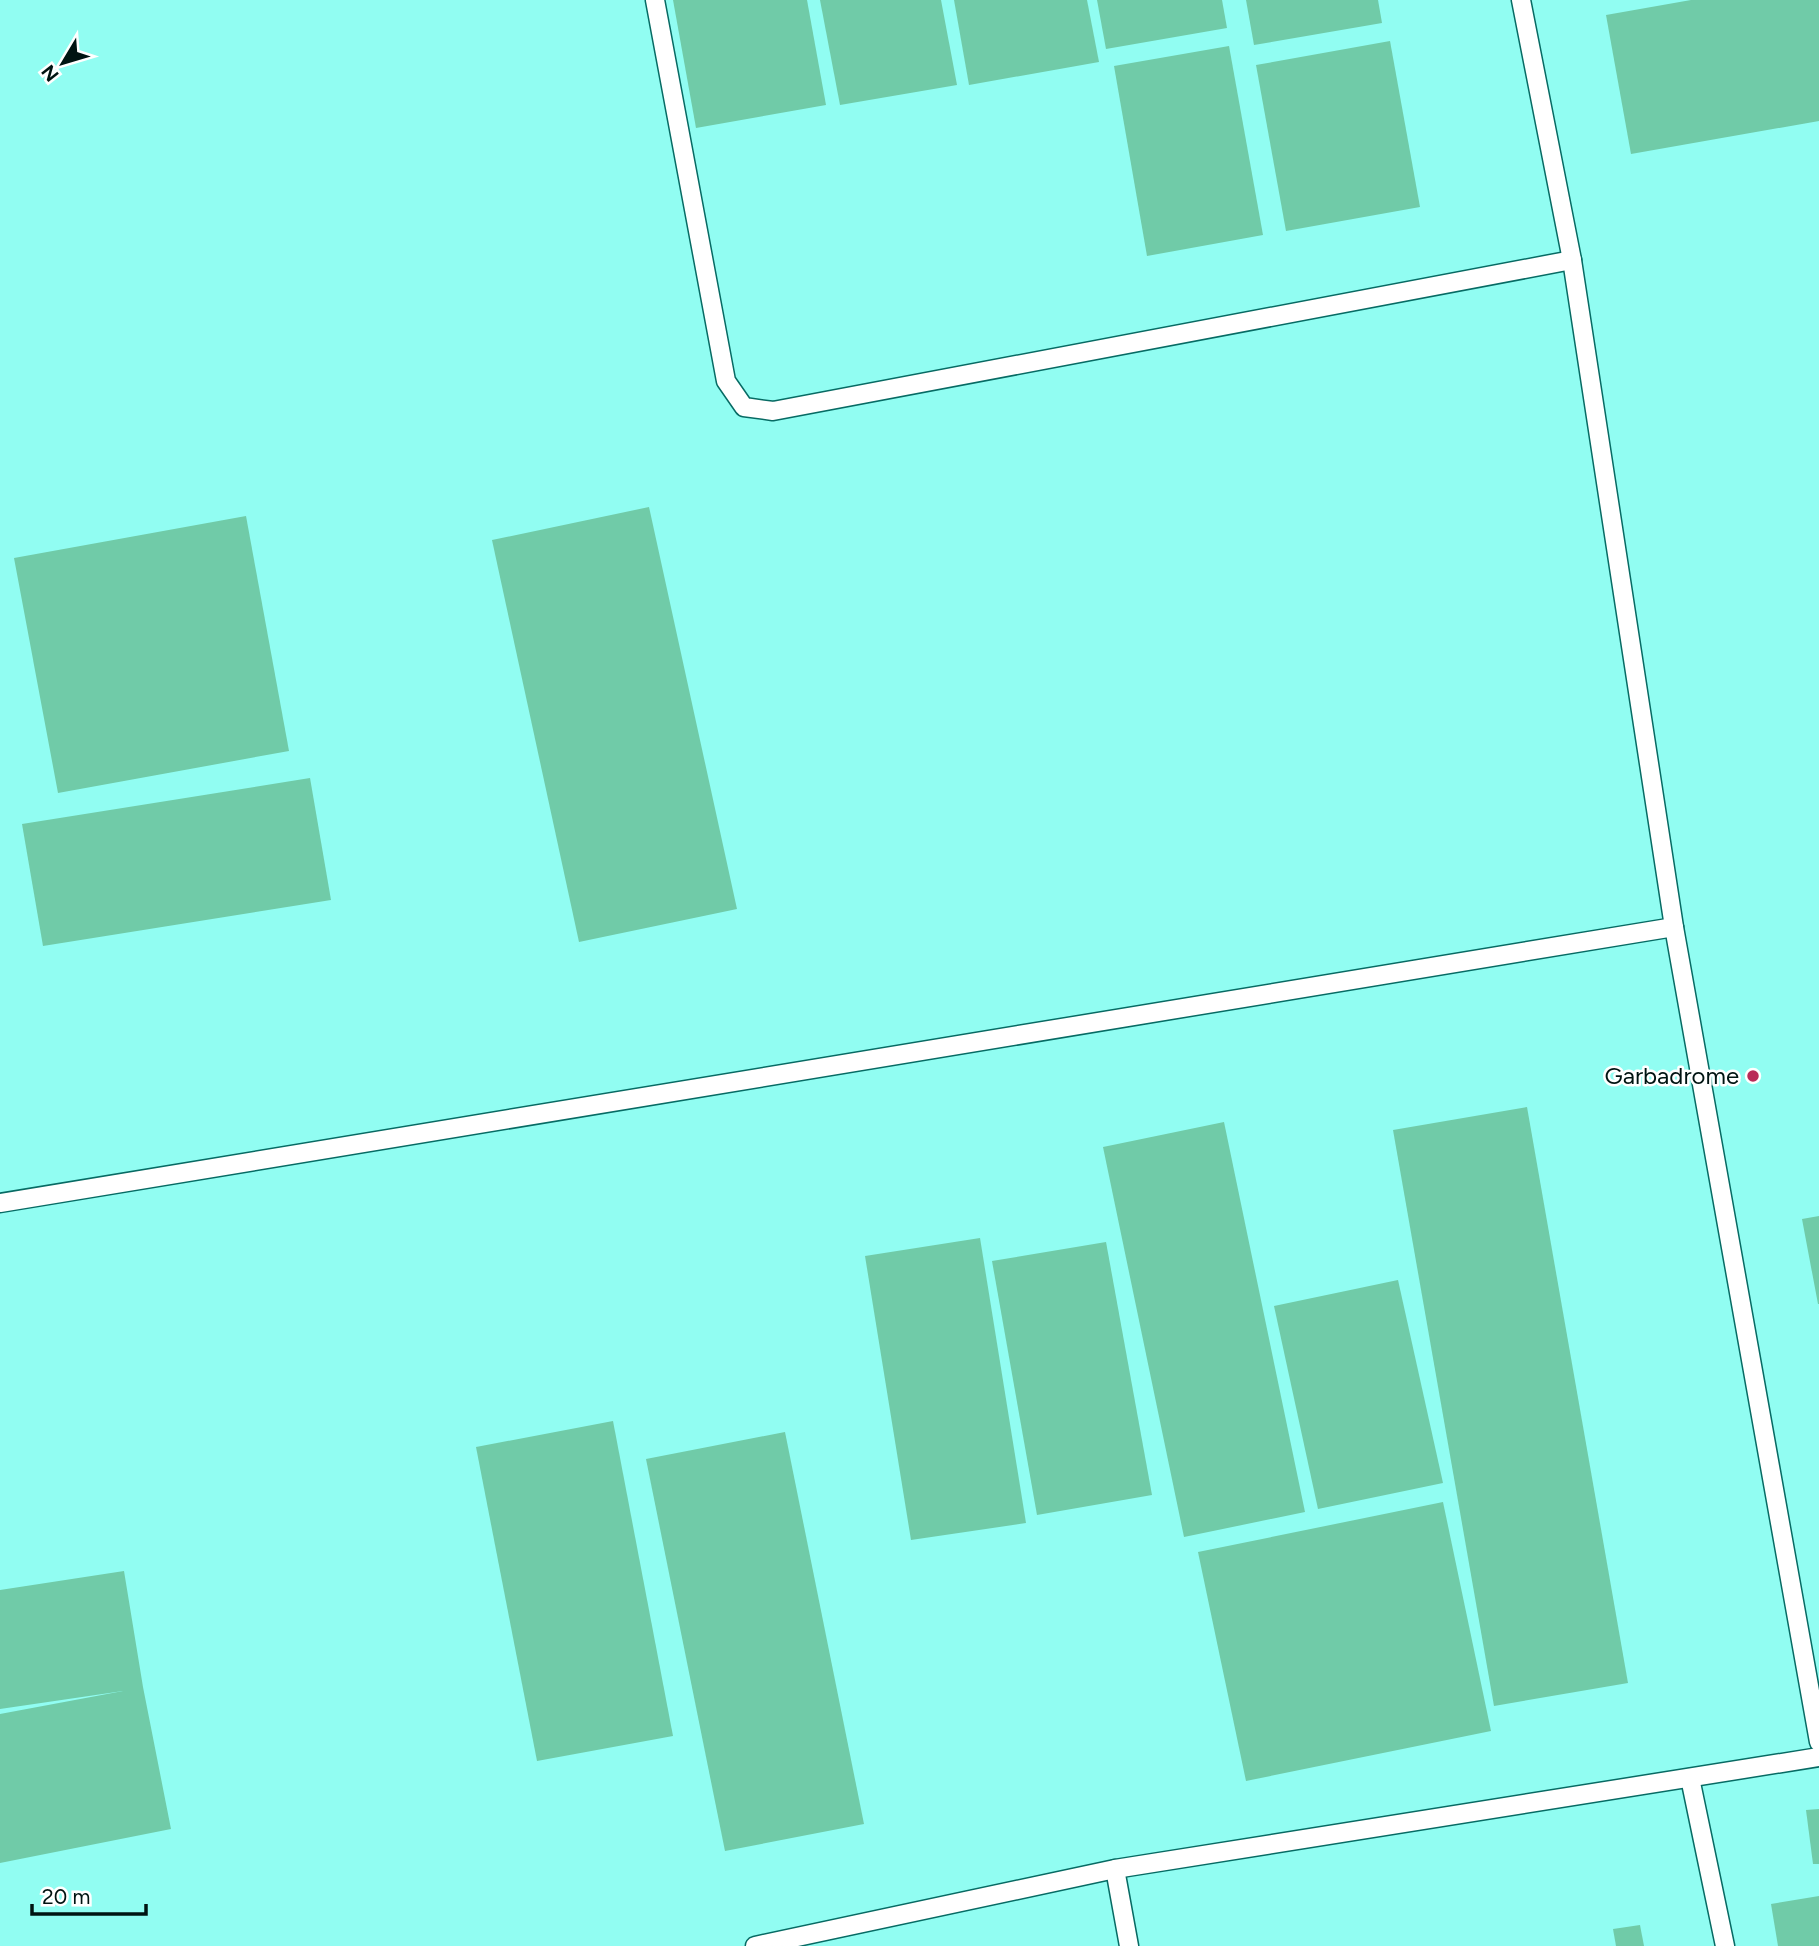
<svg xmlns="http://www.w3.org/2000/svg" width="1819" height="1946" font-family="Figtree,sans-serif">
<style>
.building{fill:#70cba8}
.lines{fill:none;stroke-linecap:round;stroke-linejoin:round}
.service-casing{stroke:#076b64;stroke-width:21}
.service{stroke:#fff;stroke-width:18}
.poi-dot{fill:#b92a58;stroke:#fff;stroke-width:2.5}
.labels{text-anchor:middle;stroke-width:5;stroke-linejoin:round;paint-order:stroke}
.poi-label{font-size:24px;fill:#001412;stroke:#fff;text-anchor:end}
</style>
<rect width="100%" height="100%" fill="#91fdf2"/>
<g class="building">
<path d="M673,0H807L826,105L696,128Z"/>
<path d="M820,0H941L957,85L840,105Z"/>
<path d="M954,0H1087L1099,62L969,85Z"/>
<path d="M1097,0H1222L1227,28L1106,49Z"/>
<path d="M1246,0H1378L1382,23L1254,45Z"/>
<path d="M1691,0H1819V121L1631,154L1606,15Z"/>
<path d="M1390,41L1420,207L1286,231L1256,65Z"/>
<path d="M1229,46L1263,235L1147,256L1114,66Z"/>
<path d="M649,507L737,909L579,942L492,540Z"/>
<path d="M246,516L289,751L58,793L14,558Z"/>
<path d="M310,778L331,900L43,946L22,824Z"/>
<path d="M1527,1107L1628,1683L1494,1706L1393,1130Z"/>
<path d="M1224,1122L1305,1512L1184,1537L1103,1147Z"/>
<path d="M1819,1216V1304H1818L1802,1219Z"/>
<path d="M980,1238L1026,1523L911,1540L865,1256Z"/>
<path d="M1106,1242L1152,1495L1037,1515L992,1261Z"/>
<path d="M1398,1280L1443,1483L1318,1509L1274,1306Z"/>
<path d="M613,1421L673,1736L537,1761L476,1447Z"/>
<path d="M785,1432L864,1824L725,1851L646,1459Z"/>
<path d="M1443,1502L1491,1731L1246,1781L1198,1552Z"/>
<path d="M124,1571L143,1687L171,1829L0,1863V1714L123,1691L0,1709V1590Z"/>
<path d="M1819,1809V1864H1813L1806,1810Z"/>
<path d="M1819,1896V1946H1778L1771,1904Z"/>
<path d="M1640,1925L1644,1946H1616L1613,1929Z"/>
</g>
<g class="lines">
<defs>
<g id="service">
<path d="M655,0L726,381L744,407L773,411L1572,260"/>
<path d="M1521,0L1572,260L1674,927L1819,1742"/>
<path d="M0,1203L1674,927"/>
<path d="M1690,1778L1725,1946"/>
<path d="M1115,1869L1129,1946"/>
<path d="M755,1946L1115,1869L1819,1757"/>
</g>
</defs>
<use href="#service" class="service-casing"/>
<use href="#service" class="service"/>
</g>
<circle class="poi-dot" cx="1753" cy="1076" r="7"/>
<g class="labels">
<g class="poi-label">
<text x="1739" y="1084">Garbadrome</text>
</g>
</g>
<g transform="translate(63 63) rotate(232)" stroke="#ffffff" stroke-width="5" paint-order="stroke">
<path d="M0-5L12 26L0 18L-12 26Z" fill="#001412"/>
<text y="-10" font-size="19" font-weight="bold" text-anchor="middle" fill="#001412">N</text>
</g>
<path d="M32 1904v10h114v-10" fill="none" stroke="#001412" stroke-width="3.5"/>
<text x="42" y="1904" font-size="21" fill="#001412" stroke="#ffffff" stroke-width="5" paint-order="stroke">20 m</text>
</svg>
